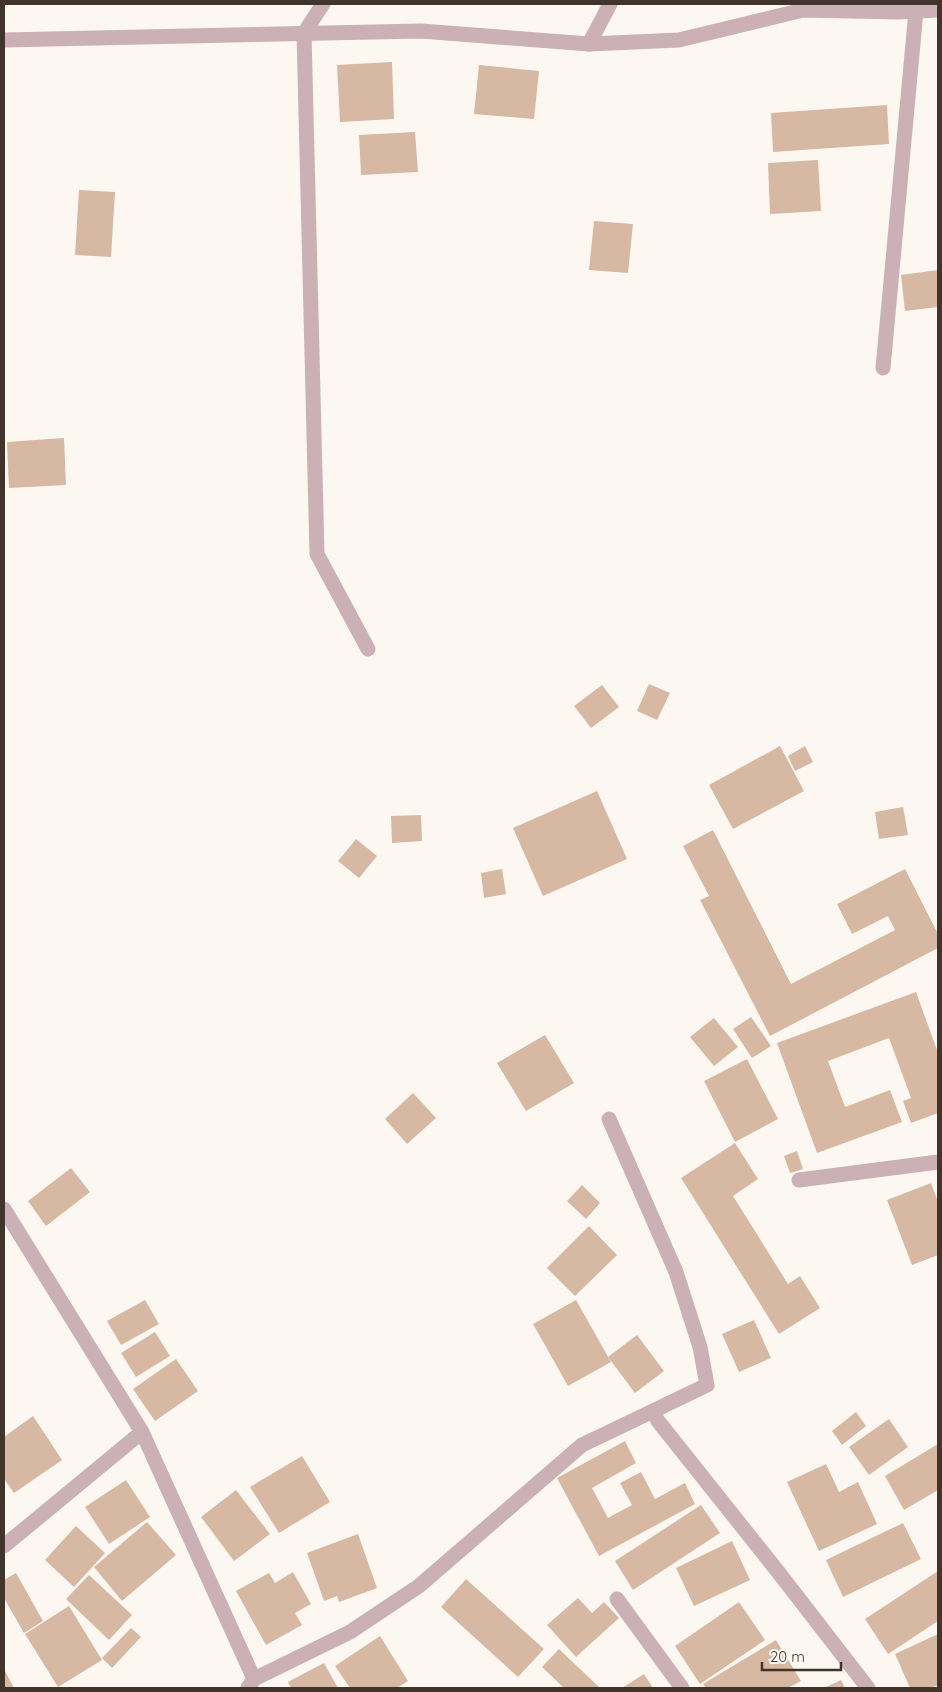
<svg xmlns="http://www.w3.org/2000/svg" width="942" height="1692" font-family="Quicksand,sans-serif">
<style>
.building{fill:#d7b8a2}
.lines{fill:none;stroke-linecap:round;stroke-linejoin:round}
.street{stroke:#cbb1b5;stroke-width:15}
</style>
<rect width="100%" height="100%" fill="#fdf7f2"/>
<g class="building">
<path d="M392,62L394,119L340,122L337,65Z"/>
<path d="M479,65L539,71L534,119L474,114Z"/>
<path d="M887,105L889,144L773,152L771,113Z"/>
<path d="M415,132L418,172L361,175L359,135Z"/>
<path d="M818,160L821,211L770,214L768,163Z"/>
<path d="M79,190L115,192L111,257L75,255Z"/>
<path d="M594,221L633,224L628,273L589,270Z"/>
<path d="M938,270V307L905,311L901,275Z"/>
<path d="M64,438L66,485L9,488L7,442Z"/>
<path d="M649,684L670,693L657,720L637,711Z"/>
<path d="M602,685L619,707L591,728L574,706Z"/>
<path d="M780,746L804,791L733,829L709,785Z"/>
<path d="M805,746L813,762L795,771L788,756Z"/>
<path d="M597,791L627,859L543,896L513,828Z"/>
<path d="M903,807L908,835L879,839L875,812Z"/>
<path d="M421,815L422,841L392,843L391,816Z"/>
<path d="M713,830L791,984L895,930L888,916L852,934L837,904L905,869L938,934V948L770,1036L700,900L709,896L683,846Z"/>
<path d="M356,839L377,856L359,878L338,861Z"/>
<path d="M502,869L506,894L484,898L481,873Z"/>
<path d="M916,992L938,1053V1113L911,1123L903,1101L911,1098L889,1038L828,1061L845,1107L890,1090L902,1122L817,1153L777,1043Z"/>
<path d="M751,1017L771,1046L752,1058L733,1029Z"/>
<path d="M714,1018L738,1047L714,1066L690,1037Z"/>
<path d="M545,1035L574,1083L526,1111L497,1063Z"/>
<path d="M747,1059L778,1119L735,1142L704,1081Z"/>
<path d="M413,1093L436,1118L407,1144L385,1119Z"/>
<path d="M735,1143L758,1179L733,1196L788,1284L800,1276L820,1308L779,1334L681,1178Z"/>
<path d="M797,1151L803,1169L790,1173L784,1156Z"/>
<path d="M71,1168L90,1192L46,1226L28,1201Z"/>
<path d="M931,1183L938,1202V1255L912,1265L887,1200Z"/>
<path d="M582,1185L600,1203L586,1219L567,1201Z"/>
<path d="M589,1226L617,1255L575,1296L547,1268Z"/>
<path d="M145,1300L159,1324L121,1345L107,1321Z"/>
<path d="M576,1300L611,1362L568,1386L533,1324Z"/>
<path d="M754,1320L771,1358L739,1372L722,1334Z"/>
<path d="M155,1332L170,1356L136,1377L121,1353Z"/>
<path d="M637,1335L664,1371L635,1393L608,1357Z"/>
<path d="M176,1359L198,1391L155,1421L133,1389Z"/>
<path d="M856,1412L866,1426L842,1445L832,1431Z"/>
<path d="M33,1416L62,1460L14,1493L4,1479V1437Z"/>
<path d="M889,1419L908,1447L869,1475L849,1447Z"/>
<path d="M625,1441L636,1463L592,1488L608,1518L632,1505L620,1483L641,1472L655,1499L685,1483L695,1504L599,1556L557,1478Z"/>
<path d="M938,1444V1490L904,1510L885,1476Z"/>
<path d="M302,1456L330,1502L279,1533L250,1487Z"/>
<path d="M826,1464L839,1492L858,1482L877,1524L819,1551L787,1482Z"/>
<path d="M126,1480L150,1517L109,1544L85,1507Z"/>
<path d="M236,1490L270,1534L234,1561L201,1517Z"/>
<path d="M701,1505L720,1533L633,1590L615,1561Z"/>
<path d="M147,1522L176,1555L122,1601L94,1567Z"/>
<path d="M903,1523L921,1559L843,1597L826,1560Z"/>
<path d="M76,1526L105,1553L74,1587L45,1560Z"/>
<path d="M358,1534L377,1588L339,1602L337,1596L324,1601L307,1553Z"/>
<path d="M732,1541L750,1580L694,1606L676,1568Z"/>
<path d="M938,1571V1621L888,1654L865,1619Z"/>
<path d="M293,1572L311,1604L295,1613L302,1625L266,1645L236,1591L269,1573L275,1583Z"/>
<path d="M16,1573L43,1621L24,1633L4,1598V1580Z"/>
<path d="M89,1575L132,1615L109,1640L66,1599Z"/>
<path d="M466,1579L544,1649L518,1677L441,1607Z"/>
<path d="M578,1598L592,1613L604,1602L619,1618L576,1657L547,1625Z"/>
<path d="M739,1602L765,1640L700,1684L675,1646Z"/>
<path d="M69,1606L102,1660L58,1687L25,1634Z"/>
<path d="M131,1628L141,1637L112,1668L102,1658Z"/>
<path d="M938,1634V1685L931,1688H910L895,1654Z"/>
<path d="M380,1636L408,1681L397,1688H350L335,1666Z"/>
<path d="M776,1640L801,1681L788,1688H706L703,1684Z"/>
<path d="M559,1649L600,1688H564L542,1667Z"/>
<path d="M324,1663L338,1688H291L288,1682Z"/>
<path d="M4,1669L14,1688H4Z"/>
<path d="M644,1674L653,1688H622Z"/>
<path d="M841,1680L845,1688H824Z"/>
</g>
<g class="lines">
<g class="street">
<path d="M323,4L304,33L317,554L368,649"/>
<path d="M4,40L421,31L589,44L679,40L803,10L898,12L938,10"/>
<path d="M589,44L610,4"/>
<path d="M883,368L916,11L919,4"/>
<path d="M609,1119L676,1272L700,1347L707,1385L653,1411L658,1421L779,1573L868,1688"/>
<path d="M799,1180L938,1162"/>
<path d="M4,1209L142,1432L254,1679L248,1688"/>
<path d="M4,1546L142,1432"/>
<path d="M617,1599L682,1688"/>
<path d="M254,1679L350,1632L419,1586L582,1445L653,1411"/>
</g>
</g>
<rect width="942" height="1692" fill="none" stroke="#40342b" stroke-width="10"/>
<path d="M762 1662v8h79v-8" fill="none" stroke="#40342b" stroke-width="2.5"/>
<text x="770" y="1662" font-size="15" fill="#40342b" stroke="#fdf7f2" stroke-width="4" paint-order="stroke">20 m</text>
</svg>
